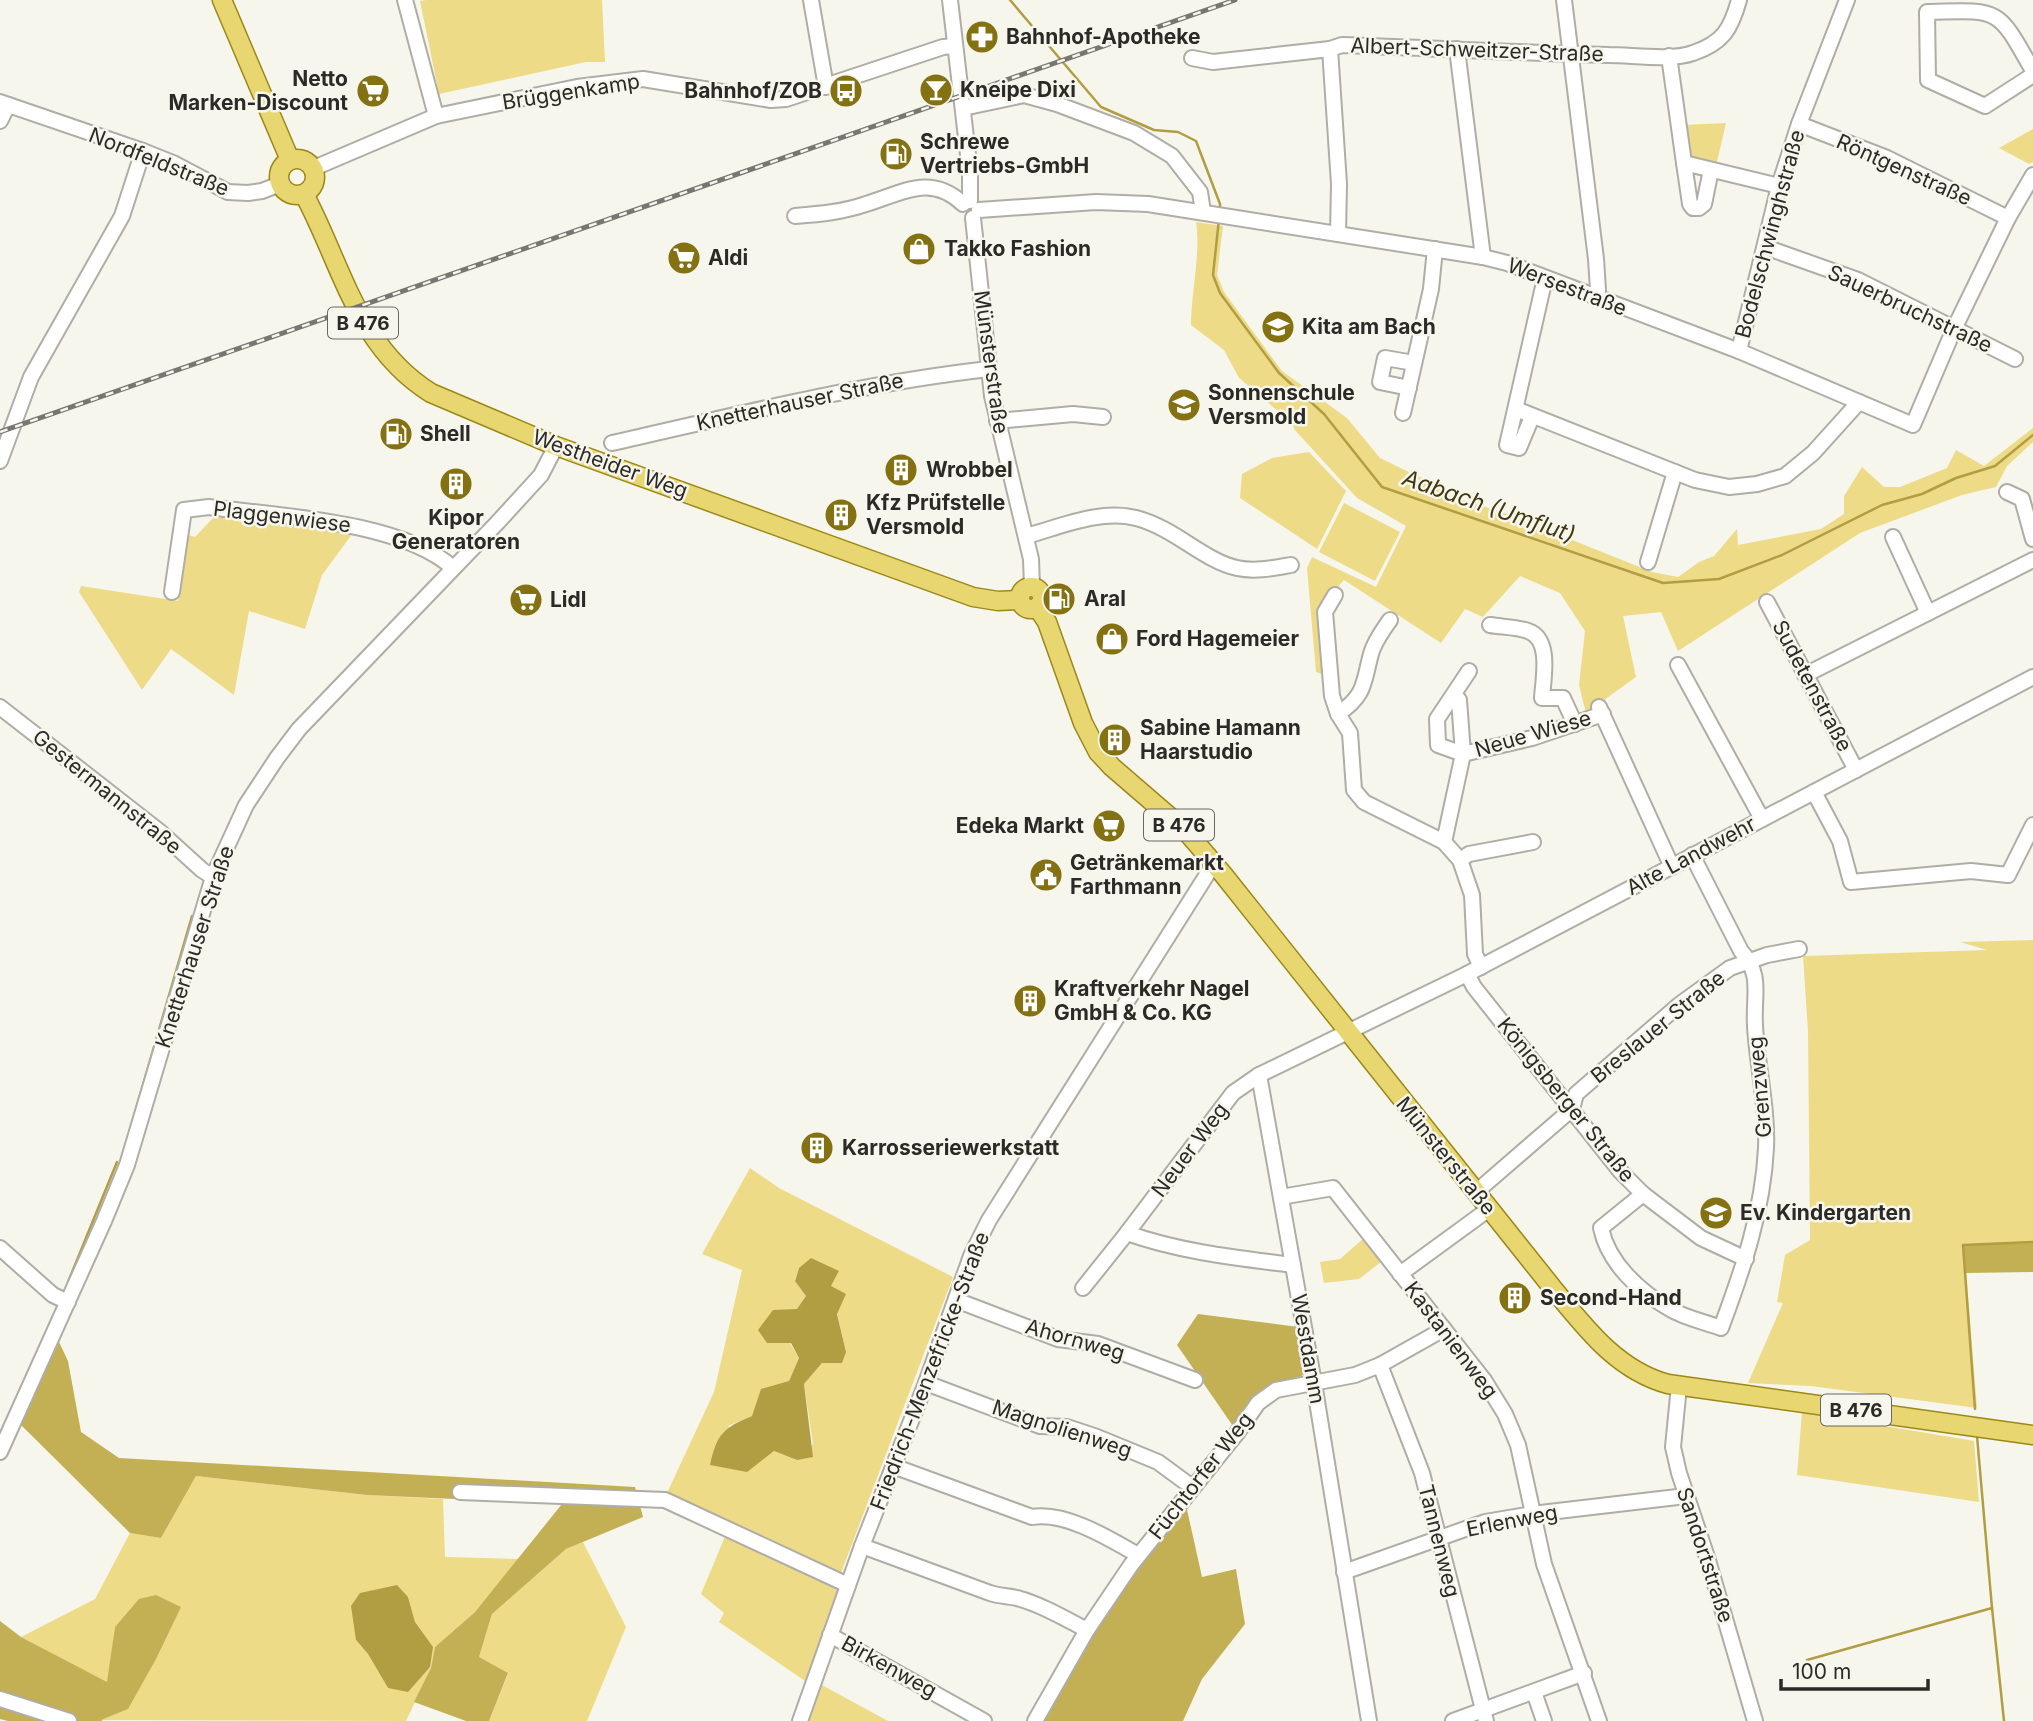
<svg xmlns="http://www.w3.org/2000/svg" width="2033" height="1721" font-family="Inter,sans-serif">
<style>
.green{fill:#eddb87;fill-rule:evenodd}
.forest{fill:#c3af54}
.water{fill:#b19d42}
.lines{fill:none;stroke-linecap:round;stroke-linejoin:round}
.stream{stroke:#b19d42;stroke-width:2.5}
.minor-casing{stroke:#afada5;stroke-width:18}
.major-casing{stroke:#9b8819;stroke-width:21}
.minor{stroke:#fff;stroke-width:14}
.major{stroke:#e8d670;stroke-width:18}
.rail-casing{stroke:#777671;stroke-width:5}
.rail{stroke:#f7f6ed;stroke-width:2.5;stroke-dasharray:8;stroke-linecap:butt}
.labels{text-anchor:middle;stroke-width:5;stroke-linejoin:round;paint-order:stroke}
.shield{fill:#f7f6ed;stroke:#686762;stroke-width:2}
.shield-label{font-size:19px;font-weight:bold;fill:#2b2a27}
.poi-label{font-size:21px;font-weight:bold;fill:#2b2a27;stroke:#f7f6ed;text-anchor:start}
.street-label{font-size:21px;fill:#2b2a27;stroke:#f7f6ed}
.water-label{font-size:23px;font-style:italic;fill:#403810;stroke:#f7f6ed}
</style>
<rect width="100%" height="100%" fill="#f7f6ed"/>
<g class="green">
<path d="M426,0H602L605,62H586L439,94L420,1Z"/>
<path d="M1726,123L1716,166C1682,159 1688,158 1683,125Z"/>
<path d="M2033,129V162L2029,164L1999,148Z"/>
<path d="M1196,222L1223,226L1217,275L1224,292L1282,371L1347,418L1380,458L1417,476L1435,482L1450,496L1502,512L1652,572L1678,577L1699,562L1714,556L1737,529L1738,545L1821,529L1844,514V496L1862,467L1884,487H1900L1947,468L1956,450L1984,466L2033,428V442L2007,466L1996,487L1962,495L1860,533L1678,651L1661,612L1623,616L1636,677L1586,713L1579,685L1585,631L1560,593L1520,576L1483,617L1465,609L1441,643L1344,580L1335,590L1323,611L1327,676L1316,672L1307,568L1312,557L1376,587L1406,526L1357,498L1294,429L1293,424L1239,378L1224,350L1191,325C1191,293 1201,252 1196,222Z"/>
<path d="M1309,452L1346,491L1317,549L1240,498L1242,474L1272,458Z"/>
<path d="M1344,503L1400,532L1375,581L1319,552Z"/>
<path d="M216,515L353,533L322,575L305,629L249,611L234,695L171,649L142,690L79,592L81,586L178,601L188,535L195,537Z"/>
<path d="M2033,940V1243L1964,1245L1977,1408L1811,1386L1748,1383L1783,1303L1777,1302L1785,1255L1810,1240L1808,1031L1803,956L1987,950L1960,942Z"/>
<path d="M750,1168L779,1188L953,1277L841,1573L667,1493L714,1392L742,1270L702,1254ZM799,1268L839,1271L831,1286L846,1352L822,1363L804,1384L813,1444L797,1460L774,1451L761,1459L728,1426L752,1416L789,1381L799,1358L790,1343H767L797,1310L806,1296L795,1280Z"/>
<path d="M1364,1238L1381,1262L1359,1279L1324,1283L1320,1262L1340,1259Z"/>
<path d="M1802,1412L1974,1441L1979,1502L1797,1475Z"/>
<path d="M196,1476L367,1495L443,1499L445,1557L519,1559L475,1612L435,1647L431,1668L406,1721L100,1720L128,1709L115,1627L108,1683L21,1637L95,1599L130,1533L161,1538ZM408,1597L415,1622L388,1688L368,1654L356,1640Z"/>
<path d="M726,1534L839,1587L812,1663L808,1683L719,1622L724,1613L701,1594Z"/>
<path d="M583,1542L626,1627L587,1721H489L508,1674L479,1657L492,1614L566,1549Z"/>
<path d="M820,1684L888,1721H807Z"/>
</g>
<g class="forest">
<path d="M2033,1243V1272L1966,1273L1963,1245Z"/>
<path d="M1198,1314L1298,1327L1305,1370L1300,1380L1235,1429L1177,1345Z"/>
<path d="M59,1342L68,1361L81,1432L119,1458L635,1487L643,1517L566,1549L492,1614L479,1657L508,1673L489,1721H466L414,1702L431,1668L435,1647L475,1612L562,1504L367,1495L196,1476L161,1538L130,1533L21,1425Z"/>
<path d="M1186,1505L1202,1577L1236,1569L1245,1624L1202,1679L1183,1721H1043C1081,1644 1134,1574 1186,1505Z"/>
<path d="M156,1595L181,1607L156,1659L128,1709L101,1720L103,1721H8L0,1719V1621L21,1637L107,1682L115,1627L139,1599Z"/>
</g>
<g class="water">
<path d="M811,1258L839,1271L831,1286L846,1294L837,1314L846,1352L842,1363H822L804,1384L813,1457L797,1460L774,1451L747,1472L710,1465C717,1434 723,1428 752,1416L761,1389L789,1381L799,1358L791,1343H767L758,1330L773,1310L797,1309L806,1296L795,1281L799,1268Z"/>
<path d="M397,1585L408,1597L415,1622L433,1647L430,1667L408,1692L388,1688L368,1654L356,1640L351,1606L360,1593Z"/>
</g>
<g class="lines">
<g class="stream">
<path d="M1010,0L1101,107L1154,130L1178,132L1196,141L1220,204V209"/>
<path d="M1219,219L1213,275L1220,293L1279,373L1324,414L1382,487L1663,583L1719,579L1782,555L1882,505L1922,494L1956,478L1995,466L2033,435"/>
<path d="M134,1116L192,916"/>
<path d="M68,1282L117,1162"/>
<path d="M1975,1409L1963,1245L2033,1242"/>
<path d="M1977,1436L1992,1608"/>
<path d="M1807,1660L1992,1608L2004,1721"/>
</g>
<defs>
<g id="minor">
<path d="M405,0L436,116"/>
<path d="M811,0L826,87"/>
<path d="M950,0L970,172V201"/>
<path d="M1564,0L1596,259L1598,290L1596,298"/>
<path d="M1457,49L1483,257"/>
<path d="M1669,56L1684,163L1779,186"/>
<path d="M1192,58L1213,62L1330,49"/>
<path d="M2033,71C1997,7 2001,10 1927,12L1928,80L1985,106L2033,75"/>
<path d="M0,102L143,151L173,163L228,192L248,193L262,191L280,184"/>
<path d="M963,108L1024,95L1057,104L1134,133L1172,156L1200,192L1203,212"/>
<path d="M0,121L8,105"/>
<path d="M1799,124L1887,158L2008,218"/>
<path d="M1684,163L1690,204L1693,208H1699L1704,204L1711,170"/>
<path d="M314,168L436,116L577,87L643,79L771,100L786,99L943,47L955,46"/>
<path d="M979,210L1096,202L1148,204L1483,257L1507,263L1739,351L1913,425L1954,329L2008,218L2033,175"/>
<path d="M795,216C820,214 843,212 866,204C902,193 931,173 963,204"/>
<path d="M973,218L992,396L1031,559L1032,586"/>
<path d="M1338,234L1339,184L1330,49L1342,45C1431,48 1520,53 1609,55C1633,55 1671,61 1693,53C1723,43 1731,29 1739,0"/>
<path d="M1765,247L1858,280L2015,359"/>
<path d="M1739,351L1779,186L1799,124L1847,0"/>
<path d="M1409,388L1380,382L1385,358L1414,363"/>
<path d="M1516,409L1695,480L1729,487L1757,484L1785,476L1813,453L1859,402"/>
<path d="M1403,413L1431,289L1435,249"/>
<path d="M1532,417L1519,448L1507,445L1545,278"/>
<path d="M997,421L1073,414L1103,417"/>
<path d="M612,443C737,415 862,383 989,369"/>
<path d="M0,461L31,377L122,216L143,151"/>
<path d="M2007,492L2022,499L2033,539"/>
<path d="M1026,536C1060,527 1100,509 1136,518C1175,528 1204,561 1237,568C1255,572 1274,568 1291,565"/>
<path d="M1893,537L1928,613"/>
<path d="M1648,562L1675,472"/>
<path d="M172,592L184,510L209,507C277,516 402,521 453,568"/>
<path d="M1335,595L1325,612L1332,696L1338,714"/>
<path d="M1767,602L1856,770"/>
<path d="M1390,620C1383,630 1374,642 1371,654C1363,683 1366,695 1338,714L1350,733L1354,790L1364,802L1444,842L1460,860L1472,895L1475,954L1481,967"/>
<path d="M1490,625C1502,627 1517,627 1528,631C1552,639 1543,679 1542,698H1563L1575,724"/>
<path d="M1678,665L1762,819"/>
<path d="M1805,675L2033,560"/>
<path d="M1454,694L1459,700L1463,754L1438,745L1437,719L1469,671"/>
<path d="M0,707L159,831L202,870L213,877"/>
<path d="M1599,707L1672,867"/>
<path d="M1814,792L1840,841L1851,882L1971,871L2008,875L2033,825"/>
<path d="M1444,842L1463,754L1532,738L1603,714"/>
<path d="M1460,860L1469,854L1533,842"/>
<path d="M1467,974L1474,987L1620,1171L1643,1194L1701,1238L1746,1259"/>
<path d="M1259,1075L1233,1093L1127,1233C1180,1252 1237,1258 1293,1265"/>
<path d="M1476,1192L1572,1109L1576,1094L1679,1005L1730,968L1767,955L1799,949"/>
<path d="M1643,1194L1601,1228C1608,1263 1640,1292 1670,1309C1685,1318 1705,1322 1721,1328C1743,1269 1763,1211 1766,1148C1768,1111 1757,1064 1755,1026C1753,995 1763,975 1741,951L1692,855"/>
<path d="M1281,1197L1333,1188L1484,1380L1505,1414L1518,1445L1544,1564L1599,1721"/>
<path d="M0,1248L53,1295L68,1302"/>
<path d="M1400,1274L1489,1209"/>
<path d="M1083,1288L1127,1233"/>
<path d="M956,1300L1058,1339L1098,1344L1195,1380"/>
<path d="M1380,1365L1422,1473L1486,1721"/>
<path d="M926,1383L1040,1426L1067,1427L1097,1437L1158,1462L1192,1487"/>
<path d="M1679,1386L1673,1447L1679,1473L1707,1557L1755,1721"/>
<path d="M0,1452L104,1221L127,1165L213,877L246,805L277,758L299,729L498,522L541,475L556,446"/>
<path d="M893,1466L1032,1517C1065,1511 1110,1539 1138,1555"/>
<path d="M460,1492L665,1500L848,1585"/>
<path d="M862,1546L990,1593C999,1596 1008,1596 1017,1598C1042,1605 1064,1618 1087,1630"/>
<path d="M1344,1572L1485,1522L1532,1514L1686,1496"/>
<path d="M830,1635L984,1721"/>
<path d="M1534,1692L1544,1721"/>
<path d="M0,1699L69,1721"/>
<path d="M800,1721L862,1546L926,1383L971,1256L989,1220L1208,873L1215,865"/>
<path d="M1035,1721L1087,1630L1131,1565L1237,1433L1258,1403L1276,1390L1355,1375L1380,1365L1444,1329"/>
<path d="M1369,1721L1314,1383L1259,1075L1467,974L2033,677"/>
<path d="M1453,1721L1584,1673"/>
</g>
<g id="major">
<path d="M222,0L290,160"/>
<circle cx="297" cy="177" r="18"/>
<path d="M304,194C342,265 357,347 431,393L556,446L973,597L998,601L1020,600"/>
<circle cx="1031" cy="598" r="11"/>
<path d="M1037,607L1047,622L1083,723L1098,752L1112,767L1185,830L1222,873L1551,1286C1584,1326 1616,1370 1668,1384L2033,1435"/>
</g>
</defs>
<use href="#minor" class="minor-casing"/>
<use href="#major" class="major-casing"/>
<use href="#minor" class="minor"/>
<use href="#major" class="major"/>
<defs>
<path id="rail" d="M0,432L1235,0"/>
</defs>
<use href="#rail" class="rail-casing"/>
<use href="#rail" class="rail"/>
</g>
<defs>
<symbol id="pharmacy-disc" viewBox="-11 -11 22 22"><circle r="9.5" fill="#847212" stroke="#f7f6ed"/><path d="M-2-6h4v4h4v4h-4v4h-4v-4h-4v-4h4Z" fill="#fff"/></symbol>
<symbol id="bar-disc" viewBox="-11 -11 22 22"><circle r="9.5" fill="#847212" stroke="#f7f6ed"/><path d="M-6-5H6L.8 .8V4.5H3.5V6h-7V4.5H-.8V.8Z" fill="#fff"/></symbol>
<symbol id="supermarket-disc" viewBox="-11 -11 22 22"><circle r="9.5" fill="#847212" stroke="#f7f6ed"/><path d="M-6-5.5h2.5l.6 2H6L4.5 2H-2.5L-4.4-4H-6ZM-1.5 3.2a1.3 1.3 0 1 0 .1 0ZM3 3.2a1.3 1.3 0 1 0 .1 0Z" fill="#fff"/></symbol>
<symbol id="bus-disc" viewBox="-11 -11 22 22"><circle r="9.5" fill="#847212" stroke="#f7f6ed"/><path d="M-5-6H5V4H4V6H2V4H-2V6H-4V4H-5ZM-3.5-4V0h7V-4ZM-3.5 1.2v1.5H-2V1.2ZM2 1.2v1.5H3.5V1.2Z" fill="#fff"/></symbol>
<symbol id="fuel-disc" viewBox="-11 -11 22 22"><circle r="9.5" fill="#847212" stroke="#f7f6ed"/><path d="M-5.5-6h7V0h2V4h1.3V-2.5L3-4.5l.8-.8L6-3V5H2.5V1h-1V6h-7ZM-4.2-4.7v3.2H.2V-4.7Z" fill="#fff"/></symbol>
<symbol id="shop-disc" viewBox="-11 -11 22 22"><circle r="9.5" fill="#847212" stroke="#f7f6ed"/><path d="M-5-2.5h2.3a2.7 3.5 0 0 1 5.4 0H5L5.5 6h-11ZM-1.5-2.5h3a1.5 2.3 0 0 0-3 0Z" fill="#fff"/></symbol>
<symbol id="school-disc" viewBox="-11 -11 22 22"><circle r="9.5" fill="#847212" stroke="#f7f6ed"/><path d="M0-5L7-2L0 1L-7-2ZM-4 1L0 2.5L4 1V4Q0 6-4 4Z" fill="#fff"/></symbol>
<symbol id="building-disc" viewBox="-11 -11 22 22"><circle r="9.5" fill="#847212" stroke="#f7f6ed"/><path d="M-4-6H4V6H1V3H-1V6H-4ZM-2.5-4.3h1.7v1.8h-1.7ZM.8-4.3h1.7v1.8H.8ZM-2.5-1h1.7V.8h-1.7ZM.8-1h1.7V.8H.8Z" fill="#fff"/></symbol>
<symbol id="civic-disc" viewBox="-11 -11 22 22"><circle r="9.5" fill="#847212" stroke="#f7f6ed"/><path d="M-.6-6.5H3V-4.5H.6V-3L4-1V1h2V6H-6V1h2V-1L-.6-3ZM-1.2 2.5V6h2.4V2.5Z" fill="#fff"/></symbol>
</defs>
<g fill-rule="evenodd">
<use href="#pharmacy-disc" x="963" y="18" width="38" height="38"/>
<use href="#bar-disc" x="917" y="71" width="38" height="38"/>
<use href="#supermarket-disc" x="354" y="72" width="38" height="38"/>
<use href="#bus-disc" x="827" y="72" width="38" height="38"/>
<use href="#fuel-disc" x="877" y="135" width="38" height="38"/>
<use href="#shop-disc" x="900" y="230" width="38" height="38"/>
<use href="#supermarket-disc" x="665" y="239" width="38" height="38"/>
<use href="#school-disc" x="1259" y="308" width="38" height="38"/>
<use href="#school-disc" x="1165" y="386" width="38" height="38"/>
<use href="#fuel-disc" x="377" y="415" width="38" height="38"/>
<use href="#building-disc" x="882" y="451" width="38" height="38"/>
<use href="#building-disc" x="437" y="465" width="38" height="38"/>
<use href="#building-disc" x="822" y="496" width="38" height="38"/>
<use href="#fuel-disc" x="1040" y="580" width="38" height="38"/>
<use href="#supermarket-disc" x="507" y="581" width="38" height="38"/>
<use href="#shop-disc" x="1093" y="620" width="38" height="38"/>
<use href="#building-disc" x="1096" y="721" width="38" height="38"/>
<use href="#supermarket-disc" x="1090" y="807" width="38" height="38"/>
<use href="#civic-disc" x="1027" y="856" width="38" height="38"/>
<use href="#building-disc" x="1011" y="982" width="38" height="38"/>
<use href="#building-disc" x="798" y="1129" width="38" height="38"/>
<use href="#school-disc" x="1697" y="1194" width="38" height="38"/>
<use href="#building-disc" x="1496" y="1279" width="38" height="38"/>
</g>
<g class="labels">
<g class="shield">
<rect x="328" y="307.5" width="70" height="31" rx="5"/>
<rect x="1144" y="809.5" width="70" height="31" rx="5"/>
<rect x="1821" y="1394.5" width="70" height="31" rx="5"/>
</g>
<g class="shield-label">
<text x="363" y="330">B 476</text>
<text x="1179" y="832">B 476</text>
<text x="1856" y="1417">B 476</text>
</g>
<g class="poi-label">
<text x="1006" y="44">Bahnhof-Apotheke</text>
<text x="348" y="86" text-anchor="end">Netto<tspan x="348" dy="24">Marken-Discount</tspan></text>
<text x="960" y="97">Kneipe Dixi</text>
<text x="822" y="98" text-anchor="end">Bahnhof/ZOB</text>
<text x="920" y="149">Schrewe<tspan x="920" dy="24">Vertriebs-GmbH</tspan></text>
<text x="944" y="256">Takko Fashion</text>
<text x="708" y="265">Aldi</text>
<text x="1302" y="334">Kita am Bach</text>
<text x="1208" y="400">Sonnenschule<tspan x="1208" dy="24">Versmold</tspan></text>
<text x="420" y="441">Shell</text>
<text x="926" y="477">Wrobbel</text>
<text x="866" y="510">Kfz Prüfstelle<tspan x="866" dy="24">Versmold</tspan></text>
<text x="456" y="525" text-anchor="middle">Kipor<tspan x="456" dy="24">Generatoren</tspan></text>
<text x="1084" y="606">Aral</text>
<text x="550" y="607">Lidl</text>
<text x="1136" y="646">Ford Hagemeier</text>
<text x="1140" y="735">Sabine Hamann<tspan x="1140" dy="24">Haarstudio</tspan></text>
<text x="1084" y="833" text-anchor="end">Edeka Markt</text>
<text x="1070" y="870">Getränkemarkt<tspan x="1070" dy="24">Farthmann</tspan></text>
<text x="1054" y="996">Kraftverkehr Nagel<tspan x="1054" dy="24">GmbH &amp; Co. KG</tspan></text>
<text x="842" y="1155">Karrosseriewerkstatt</text>
<text x="1740" y="1220">Ev. Kindergarten</text>
<text x="1540" y="1305">Second-Hand</text>
</g>
<g class="street-label">
<text transform="translate(1477 50) rotate(2)" y="7">Albert-Schweitzer-Straße</text>
<text transform="translate(571 92) rotate(-9)" y="7">Brüggenkamp</text>
<text transform="translate(159 162) rotate(22)" y="7">Nordfeldstraße</text>
<text transform="translate(1904 170) rotate(24)" y="7">Röntgenstraße</text>
<text transform="translate(1770 234) rotate(-75)" y="7">Bodelschwinghstraße</text>
<text transform="translate(1567 287) rotate(21)" y="7">Wersestraße</text>
<text transform="translate(1910 309) rotate(25)" y="7">Sauerbruchstraße</text>
<text transform="translate(991 362) rotate(82)" y="7">Münsterstraße</text>
<text transform="translate(800 402) rotate(-12)" y="7">Knetterhauser Straße</text>
<text transform="translate(610 464) rotate(20)" y="7">Westheider Weg</text>
<text transform="translate(282 517) rotate(7)" y="7">Plaggenwiese</text>
<text transform="translate(1812 686) rotate(62)" y="7">Sudetenstraße</text>
<text transform="translate(1533 734) rotate(-16)" y="7">Neue Wiese</text>
<text transform="translate(107 792) rotate(39)" y="7">Gestermannstraße</text>
<text transform="translate(1691 856) rotate(-28)" y="7">Alte Landwehr</text>
<text transform="translate(195 947) rotate(-72)" y="7">Knetterhauser Straße</text>
<text transform="translate(1658 1027) rotate(-39)" y="7">Breslauer Straße</text>
<text transform="translate(1760 1087) rotate(-95)" y="7">Grenzweg</text>
<text transform="translate(1566 1100) rotate(51)" y="7">Königsberger Straße</text>
<text transform="translate(1190 1150) rotate(-53)" y="7">Neuer Weg</text>
<text transform="translate(1446 1156) rotate(51)" y="7">Münsterstraße</text>
<text transform="translate(1075 1340) rotate(16)" y="7">Ahornweg</text>
<text transform="translate(1451 1340) rotate(53)" y="7">Kastanienweg</text>
<text transform="translate(1308 1349) rotate(80)" y="7">Westdamm</text>
<text transform="translate(930 1371) rotate(-69)" y="7">Friedrich-Menzefricke-Straße</text>
<text transform="translate(1062 1429) rotate(18)" y="7">Magnolienweg</text>
<text transform="translate(1201 1476) rotate(-52)" y="7">Füchtorfer Weg</text>
<text transform="translate(1512 1521) rotate(-11)" y="7">Erlenweg</text>
<text transform="translate(1439 1541) rotate(76)" y="7">Tannenweg</text>
<text transform="translate(1705 1555) rotate(72)" y="7">Sandortstraße</text>
<text transform="translate(889 1667) rotate(29)" y="7">Birkenweg</text>
</g>
<g class="water-label">
<text transform="translate(1489 506) rotate(19)" y="8">Aabach (Umflut)</text>
</g>
</g>
<path d="M1781 1679v10h147v-10" fill="none" stroke="#2b2a27" stroke-width="3.5"/>
<text x="1792" y="1679" font-size="21" fill="#2b2a27" stroke="#f7f6ed" stroke-width="5" paint-order="stroke">100 m</text>
</svg>
